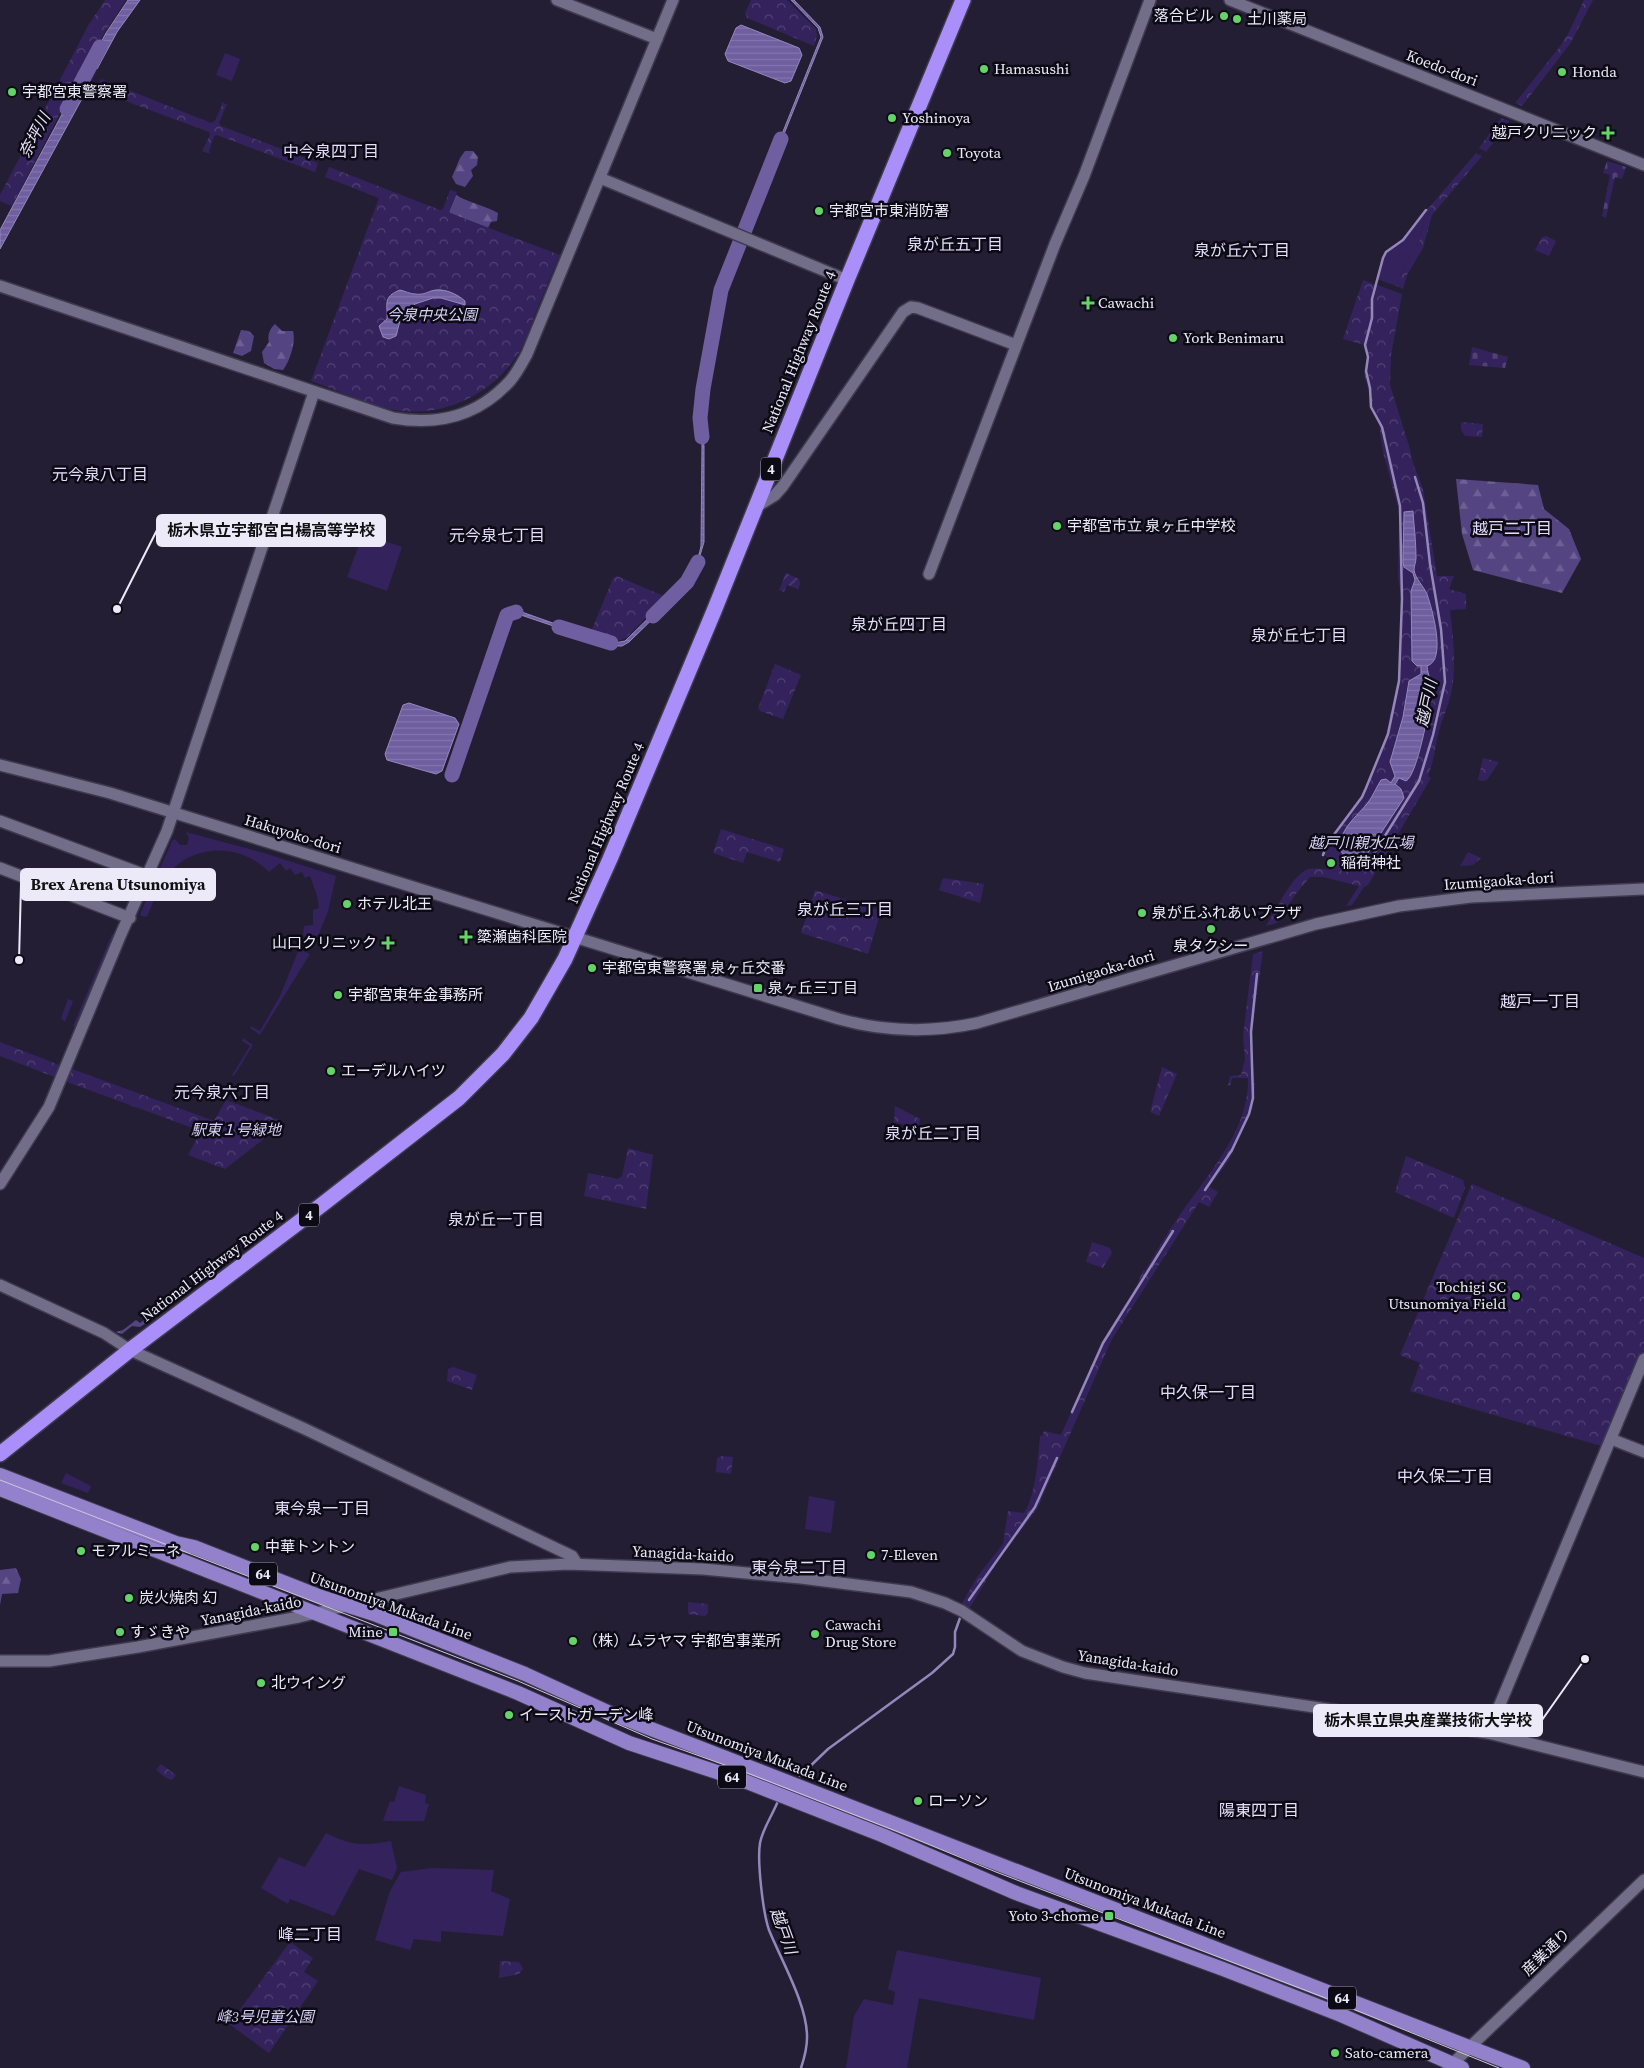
<svg xmlns="http://www.w3.org/2000/svg" width="1644" height="2068" font-family="'Source Serif 4','Noto Sans JP',serif">
<style>
.grass{fill:#34225c}
.forest{fill:url(#forest-firs)}
.cemetery{fill:url(#cemetery-stones)}
.park{fill:url(#park-crowns)}
.garden{fill:url(#garden-furrows)}
.water{fill:url(#water-rules);stroke:#9488bb}
.lines{fill:none;stroke-linecap:round;stroke-linejoin:round}
.stream{stroke:#9488bb;stroke-width:2.5}
.river{stroke:#6f5ea0;stroke-width:15}
.minor-casing{stroke:#3e3a4d;stroke-width:14}
.major-casing{stroke:#3e3a4d;stroke-width:16}
.highway-casing{stroke:#3e3a4d;stroke-width:18}
.minor{stroke:#726d88;stroke-width:11}
.major{stroke:#9481cc;stroke-width:14}
.highway{stroke:#aa8ef9;stroke-width:15}
.tram{stroke:#ccc9da;stroke-width:1}
.poi-dot{fill:#64d468;stroke:#0c0a14;stroke-width:2}
.labels{text-anchor:middle;stroke-width:5;stroke-linejoin:round;paint-order:stroke}
.shield{fill:#0c0a14;stroke:#a9a7b4;stroke-width:1}
.shield-label{font-size:14px;font-weight:bold;fill:#eceaf9}
.poi-label{font-size:15px;fill:#eceaf9;stroke:#0c0a14;text-anchor:start}
.street-label{font-size:15px;fill:#eceaf9;stroke:#0c0a14}
.park-label{font-size:15px;font-style:italic;fill:#d7d0f6;stroke:#0c0a14}
.water-label{font-size:16px;font-style:italic;fill:#e5e1f5;stroke:#0c0a14}
.neighbourhood-label{font-size:16px;fill:#e4defc;stroke:#0c0a14}
.leader{fill:none;stroke:#eceaf9;stroke-width:2}
.callout-dot{fill:#eceaf9;stroke:#0c0a14;stroke-width:2}
.callout{fill:#eceaf9;stroke:#eceaf9;stroke-width:2}
.callout-label{font-size:16px;text-anchor:middle;font-weight:bold;fill:#111}
</style>
<defs>
<pattern id="forest-firs" width="22" height="20" patternUnits="userSpaceOnUse" patternTransform="scale(1.25)"><rect width="22" height="20" fill="#554482"/><path d="M5 1l3.5 6h-7zM16 11l3.5 6h-7z" fill="#6e5f94"/></pattern>
<pattern id="cemetery-stones" width="16" height="16" patternUnits="userSpaceOnUse" patternTransform="scale(1.25)"><rect width="16" height="16" fill="#34225c"/><path d="M2 7V4a2 2 0 0 1 4 0v3zM10 15v-3a2 2 0 0 1 4 0v3z" fill="#524274"/></pattern>
<pattern id="park-crowns" width="20" height="18" patternUnits="userSpaceOnUse" patternTransform="scale(1.25)"><rect width="20" height="18" fill="#34225c"/><path d="M2 6a3 3 0 1 1 6 0M12 15a3 3 0 1 1 6 0" fill="none" stroke="#524274"/></pattern>
<pattern id="garden-furrows" width="10" height="10" patternUnits="userSpaceOnUse" patternTransform="scale(1.25)"><rect width="10" height="10" fill="#34225c"/><path d="M-1 1l2-2M0 10L10 0M9 11l2-2" fill="none" stroke="#524274"/></pattern>
<pattern id="water-rules" width="6" height="5" patternUnits="userSpaceOnUse" patternTransform="scale(1.25)"><rect width="6" height="5" fill="#6f5ea0"/><path d="M0 2.5h6" fill="none" stroke="#8475ae"/></pattern>
</defs>
<rect width="100%" height="100%" fill="#241e35"/>
<g class="grass">
<path d="M225,53L240,59L232,81L216,75Z"/>
<path d="M1425,212L1421,238L1404,265L1396,286L1377,279L1384,253L1402,239Z"/>
<path d="M363,534L402,547L387,591L347,577Z"/>
<path d="M186,832L264,853L336,876L328,911L317,939L303,936L304,926L313,925V910L319,908L317,896L310,876L305,878L302,872L295,875L290,868L286,871L280,863L269,872C240,842 190,843 165,878C157,890 153,904 147,917L141,916L140,914L172,841L175,839L180,845H187L189,838Z"/>
<path d="M112,934L113,935L75,1027L73,1026Z"/>
<path d="M299,949L310,954L260,1035L250,1028L251,1026L260,1031L280,996Z"/>
<path d="M68,999L73,1001L65,1022L61,1018Z"/>
<path d="M243,1038L253,1045L234,1076L232,1075L250,1046L242,1041Z"/>
<path d="M66,1473L89,1485L91,1487L88,1493L61,1483Z"/>
<path d="M809,1496L835,1501L831,1533L805,1529Z"/>
<path d="M399,1786L426,1795L425,1803L429,1804L424,1821H383L390,1801L394,1802Z"/>
<path d="M326,1833C352,1846 363,1846 391,1841L397,1868L392,1880L359,1869L334,1916L290,1899L288,1904L261,1888L279,1857L305,1867Z"/>
<path d="M432,1868L494,1870L491,1891L510,1899L503,1936L441,1931V1942L414,1939L410,1950L375,1940L390,1891L401,1872Z"/>
<path d="M897,1950L1041,1978L1034,2020L919,1998L907,2068H846L854,2016L864,1999L893,2005L895,1992L888,1989Z"/>
</g>
<g class="forest">
<path d="M465,151H473L478,157L477,165L471,170L473,176L465,187L456,184L452,177L460,158Z"/>
<path d="M456,195C469,203 484,205 498,213L497,221L491,222L488,228L450,213L449,212Z"/>
<path d="M275,324L282,331H293C296,342 290,361 283,370L274,369L264,363L262,352L269,342C267,336 270,328 275,324Z"/>
<path d="M241,330L249,331L254,336L251,351L242,356L233,353Z"/>
<path d="M1456,479L1538,485L1544,509L1569,529L1581,559L1562,593L1473,570L1462,534Z"/>
<path d="M136,1320L140,1323L144,1320L146,1323L140,1327L132,1326L122,1334L116,1332L123,1330Z"/>
<path d="M16,1568L21,1579L18,1593L2,1594L0,1605V1570Z"/>
</g>
<g class="cemetery">
<path d="M1607,161L1626,167L1622,179L1615,177L1606,218L1602,216L1610,175L1603,173Z"/>
<path d="M1472,347L1508,357L1505,368L1469,365Z"/>
</g>
<g class="park">
<path d="M105,0H126L105,32L87,65L97,70L85,94L73,88L12,206L0,201V195L89,24Z"/>
<path d="M751,0H787L816,29L817,36L814,46L747,18L745,13Z"/>
<path d="M1584,0H1593L1570,44L1522,106L1515,103L1558,49L1568,34Z"/>
<path d="M101,79L211,123L215,121L222,105L221,102L228,105L226,106L219,123L221,126L318,163L315,172L217,135L214,136L209,151L210,154L202,151L210,135L209,132L96,90Z"/>
<path d="M1501,118L1509,121L1486,152L1479,148Z"/>
<path d="M1476,153L1482,156L1432,215L1423,248L1407,275L1403,289L1396,286L1404,265L1421,238L1425,212Z"/>
<path d="M329,167L440,210L443,209L450,190L457,192L449,211L450,213L560,255C550,277 541,300 532,322C528,332 525,342 520,351C493,395 442,420 390,409C363,403 337,390 311,381L379,198L325,177Z"/>
<path d="M1546,236L1556,241L1549,256L1535,250L1542,237Z"/>
<path d="M1363,280L1402,294L1391,355L1390,385L1409,446L1413,463L1423,489L1437,576H1454L1449,589L1466,594V609L1450,610C1453,637 1457,667 1451,694C1448,707 1442,719 1439,731C1435,746 1434,761 1428,776L1431,778L1368,885L1364,887L1352,905L1346,906L1359,886L1323,877H1310L1295,895L1277,923L1266,926C1274,913 1290,880 1304,871C1311,867 1322,869 1331,870L1335,862L1323,854L1324,851L1338,827L1359,800L1369,783L1385,739L1399,674L1402,598L1398,578L1399,519L1398,507L1383,452L1379,425L1370,405V395L1364,374L1368,358L1365,345L1343,339Z"/>
<path d="M1461,422L1483,424L1482,437L1465,436L1461,430Z"/>
<path d="M617,576L666,597L626,638L618,641L591,632L613,578Z"/>
<path d="M775,664L801,675L783,719L760,711L758,708Z"/>
<path d="M1483,758L1499,762L1487,780L1481,781L1478,780Z"/>
<path d="M721,829L784,849L780,862L747,852L743,863L713,853Z"/>
<path d="M1468,852L1481,858L1473,865L1460,866Z"/>
<path d="M943,878L984,884L980,903L939,890Z"/>
<path d="M815,890L881,911L868,954L801,933Z"/>
<path d="M1263,951L1251,1036L1255,1088L1252,1110L1229,1160L1209,1187L1218,1192L1209,1207L1199,1202L1112,1339L1037,1509L998,1561L969,1609L961,1605L977,1577L1003,1544L1008,1511L1024,1513C1036,1495 1038,1458 1040,1436H1042L1044,1431L1061,1435L1101,1343L1137,1285L1143,1270L1145,1271C1159,1246 1178,1216 1195,1194C1220,1159 1249,1123 1248,1078H1232L1230,1086L1228,1085L1230,1076L1241,1075L1245,1059L1243,1036L1253,954Z"/>
<path d="M0,1042L62,1066L57,1078L0,1056Z"/>
<path d="M1162,1067L1177,1074L1159,1116L1150,1112Z"/>
<path d="M72,1069L214,1121L226,1100L282,1121L279,1127L225,1169L188,1155L201,1131L67,1082Z"/>
<path d="M895,1106L920,1119L918,1129L894,1122Z"/>
<path d="M628,1148L653,1155L646,1209L584,1196L588,1173L618,1179L622,1176Z"/>
<path d="M1406,1156L1463,1180L1465,1188L1454,1218L1395,1192Z"/>
<path d="M1472,1184L1644,1258V1351L1605,1447L1410,1391L1420,1363L1400,1355Z"/>
<path d="M1092,1242L1110,1248L1112,1253L1103,1268L1086,1262Z"/>
<path d="M453,1367L477,1375L472,1390L447,1381L448,1369Z"/>
<path d="M722,1456L733,1457L731,1474L716,1472L717,1458Z"/>
<path d="M652,1547L666,1549L665,1558L661,1562H651Z"/>
<path d="M688,1602L708,1604V1613L705,1616L688,1614Z"/>
<path d="M161,1764L176,1775L172,1780L166,1778L156,1770Z"/>
<path d="M290,1942L313,1958L304,1972L318,1981L269,2053L229,2024Z"/>
<path d="M500,1961L519,1962L523,1969L519,1974L499,1978Z"/>
</g>
<path class="garden" d="M786,573L799,579L800,584L798,589L787,585L784,592L779,590Z"/>
<g class="water">
<path d="M128,0H140L117,32L97,69L89,65L106,33Z"/>
<path d="M791,0H794L820,27L823,37L782,139H780L821,37L818,28Z"/>
<path d="M741,25L799,48L802,55L791,81L785,83L728,61L725,54L736,28Z"/>
<path d="M75,90L84,95L0,249V230Z"/>
<path d="M771,160L773,161L749,220L747,219Z"/>
<path d="M736,249L739,250L721,292L707,371H705L720,291Z"/>
<path d="M400,290C405,291 410,294 415,294C422,295 426,293 431,291C443,287 457,294 465,301V305L441,298H433L415,304L401,317L396,336L389,339L383,337L379,326L387,319C388,304 382,297 400,290Z"/>
<path d="M702,387L704,388L700,416L704,446V542L696,569L683,587L681,585C691,573 698,562 701,546L702,445L697,416Z"/>
<path d="M1413,511C1414,527 1416,542 1416,558C1416,562 1414,566 1414,570C1415,578 1424,587 1427,594C1432,609 1447,660 1427,666C1428,676 1432,682 1431,692C1430,707 1417,776 1406,781L1399,778L1395,784L1401,789L1404,798L1360,865C1353,866 1348,863 1344,857C1332,836 1354,819 1367,804C1373,796 1376,788 1381,780L1386,779L1391,783L1395,776L1390,762L1403,717L1409,681L1421,674V666H1417L1412,661L1411,591L1415,580L1413,573L1404,567L1403,562L1404,512Z"/>
<path d="M666,601L669,603L629,642L622,646H613L593,639V637L615,643L625,641Z"/>
<path d="M510,611H519L578,632L577,634L515,613L510,615L506,624L503,623L505,617Z"/>
<path d="M479,696H481L454,776L452,775Z"/>
<path d="M409,703L455,718L459,724L442,771L436,774L387,760L385,754L403,705Z"/>
</g>
<g class="lines">
<g class="stream">
<path d="M1323,855L1327,844L1362,797L1366,788L1388,734L1399,681L1402,599L1400,506L1382,427L1371,407L1370,388L1366,371L1368,357L1365,345L1372,318V299L1383,258L1386,252L1403,240L1426,210"/>
<path d="M1370,860L1419,781L1433,735L1445,682L1441,629L1430,564L1423,503L1415,477"/>
<path d="M1205,1190L1232,1150L1249,1114L1253,1098L1251,1032L1257,974"/>
<path d="M1072,1412L1103,1343L1173,1231"/>
<path d="M969,1600L1035,1507L1057,1458"/>
<path d="M800,1776L828,1749L932,1673L953,1654L955,1647V1632L960,1618"/>
<path d="M778,1801C772,1816 763,1828 760,1843C757,1861 763,1913 769,1930C781,1960 808,2006 807,2038C807,2048 804,2059 801,2068"/>
</g>
<g class="river">
<path d="M67,109L100,47"/>
<path d="M702,437L700,418L703,389L721,290L781,139"/>
<path d="M653,616L687,582L698,562"/>
<path d="M559,627L611,643"/>
<path d="M452,775L507,615L516,612"/>
</g>
<defs>
<g id="minor">
<path d="M557,0L657,39"/>
<path d="M1230,0L1644,165"/>
<path d="M600,178L847,280"/>
<path d="M0,286L393,418C439,426 478,416 510,381C517,373 522,363 527,354L673,0"/>
<path d="M756,507L775,495L783,486L903,312L911,307L918,308L1016,345"/>
<path d="M929,574L1055,244L1084,176L1150,0"/>
<path d="M0,765L110,793L839,1019C885,1032 930,1033 977,1023L1316,924L1399,906L1471,897L1644,889"/>
<path d="M0,821L148,876"/>
<path d="M0,868L130,918"/>
<path d="M0,1184L49,1107L121,934L167,831L314,392"/>
<path d="M0,1285L104,1333L130,1350L305,1429L572,1556L577,1564"/>
<path d="M1611,1439L1644,1452"/>
<path d="M0,1661H49L138,1647L299,1617L510,1567L568,1564L703,1569L801,1578L911,1592L945,1603L962,1611L1022,1651L1063,1667L1085,1673L1488,1733L1644,1772"/>
<path d="M1488,1733L1644,1359"/>
<path d="M1448,2068L1644,1880"/>
</g>
<g id="major">
<path d="M0,1475L176,1543L194,1547L321,1597L374,1614L525,1674L610,1713L1523,2068"/>
<path d="M0,1489L518,1693L629,1743L747,1782L882,1835L1016,1893L1223,1969L1341,2015L1462,2068"/>
</g>
<path id="highway" d="M0,1454L130,1350L319,1207L459,1098L503,1054L531,1018L565,959L610,859L714,611L847,280L963,0"/>
</defs>
<use href="#minor" class="minor-casing"/>
<use href="#major" class="major-casing"/>
<use href="#highway" class="highway-casing"/>
<use href="#minor" class="minor"/>
<use href="#major" class="major"/>
<use href="#highway" class="highway"/>
<path class="tram" d="M0,1480L518,1681L652,1739L750,1774L896,1831L996,1872L1323,1997L1499,2068"/>
</g>
<g class="poi-dot">
<circle cx="1224" cy="16" r="5"/>
<circle cx="1237" cy="19" r="5"/>
<circle cx="984" cy="69" r="5"/>
<circle cx="1562" cy="72" r="5"/>
<circle cx="12" cy="92" r="5"/>
<circle cx="892" cy="118" r="5"/>
<path d="M1605.5 125.5h5v5h5v5h-5v5h-5v-5h-5v-5h5z"/>
<circle cx="947" cy="153" r="5"/>
<circle cx="819" cy="211" r="5"/>
<path d="M1085.5 295.5h5v5h5v5h-5v5h-5v-5h-5v-5h5z"/>
<circle cx="1173" cy="338" r="5"/>
<circle cx="1057" cy="526" r="5"/>
<circle cx="1331" cy="863" r="5"/>
<circle cx="347" cy="904" r="5"/>
<circle cx="1142" cy="913" r="5"/>
<circle cx="1211" cy="929" r="5"/>
<path d="M463.5 929.5h5v5h5v5h-5v5h-5v-5h-5v-5h5z"/>
<path d="M385.5 935.5h5v5h5v5h-5v5h-5v-5h-5v-5h5z"/>
<circle cx="592" cy="968" r="5"/>
<rect x="753" y="983" width="10" height="10" rx="2.5"/>
<circle cx="338" cy="995" r="5"/>
<circle cx="331" cy="1071" r="5"/>
<circle cx="1516" cy="1296" r="5"/>
<circle cx="255" cy="1547" r="5"/>
<circle cx="81" cy="1551" r="5"/>
<circle cx="871" cy="1555" r="5"/>
<circle cx="129" cy="1598" r="5"/>
<circle cx="120" cy="1632" r="5"/>
<rect x="388" y="1627" width="10" height="10" rx="2.5"/>
<circle cx="815" cy="1634" r="5"/>
<circle cx="573" cy="1641" r="5"/>
<circle cx="261" cy="1683" r="5"/>
<circle cx="509" cy="1715" r="5"/>
<circle cx="918" cy="1801" r="5"/>
<rect x="1104" y="1911" width="10" height="10" rx="2.5"/>
<circle cx="1335" cy="2053" r="5"/>
</g>
<g class="labels">
<g class="shield">
<rect x="761" y="457.5" width="20" height="23" rx="4"/>
<rect x="299" y="1203.5" width="20" height="23" rx="4"/>
<rect x="249" y="1562.5" width="28" height="23" rx="4"/>
<rect x="718" y="1765.5" width="28" height="23" rx="4"/>
<rect x="1328" y="1986.5" width="28" height="23" rx="4"/>
</g>
<g class="shield-label">
<text x="771" y="474">4</text>
<text x="309" y="1220">4</text>
<text x="263" y="1579">64</text>
<text x="732" y="1782">64</text>
<text x="1342" y="2003">64</text>
</g>
<g class="poi-label">
<text x="1214" y="21" text-anchor="end">落合ビル</text>
<text x="1247" y="24">土川薬局</text>
<text x="994" y="74">Hamasushi</text>
<text x="1572" y="77">Honda</text>
<text x="22" y="97">宇都宮東警察署</text>
<text x="902" y="123">Yoshinoya</text>
<text x="1597" y="138" text-anchor="end">越戸クリニック</text>
<text x="957" y="158">Toyota</text>
<text x="829" y="216">宇都宮市東消防署</text>
<text x="1098" y="308">Cawachi</text>
<text x="1183" y="343">York Benimaru</text>
<text x="1067" y="531">宇都宮市立 泉ヶ丘中学校</text>
<text x="1341" y="868">稲荷神社</text>
<text x="357" y="909">ホテル北王</text>
<text x="1152" y="918">泉が丘ふれあいプラザ</text>
<text x="477" y="942">簗瀬歯科医院</text>
<text x="377" y="948" text-anchor="end">山口クリニック</text>
<text x="1211" y="951" text-anchor="middle">泉タクシー</text>
<text x="602" y="973">宇都宮東警察署 泉ヶ丘交番</text>
<text x="768" y="993">泉ヶ丘三丁目</text>
<text x="348" y="1000">宇都宮東年金事務所</text>
<text x="341" y="1076">エーデルハイツ</text>
<text x="1506" y="1292" text-anchor="end">Tochigi SC<tspan x="1506" dy="17">Utsunomiya Field</tspan></text>
<text x="265" y="1552">中華トントン</text>
<text x="91" y="1556">モアルミーネ</text>
<text x="881" y="1560">7-Eleven</text>
<text x="139" y="1603">炭火焼肉 幻</text>
<text x="825" y="1630">Cawachi<tspan x="825" dy="17">Drug Store</tspan></text>
<text x="130" y="1637">すゞきや</text>
<text x="383" y="1637" text-anchor="end">Mine</text>
<text x="583" y="1646">（株）ムラヤマ 宇都宮事業所</text>
<text x="271" y="1688">北ウイング</text>
<text x="519" y="1720">イーストガーデン峰</text>
<text x="928" y="1806">ローソン</text>
<text x="1099" y="1921" text-anchor="end">Yoto 3-chome</text>
<text x="1345" y="2058">Sato-camera</text>
</g>
<g class="street-label">
<text transform="translate(1442 68) rotate(21)" y="5">Koedo-dori</text>
<text transform="translate(799 352) rotate(-68)" y="5">National Highway Route 4</text>
<text transform="translate(606 823) rotate(-67)" y="5">National Highway Route 4</text>
<text transform="translate(293 834) rotate(17)" y="5">Hakuyoko-dori</text>
<text transform="translate(1499 881) rotate(-4)" y="5">Izumigaoka-dori</text>
<text transform="translate(1101 971) rotate(-17)" y="5">Izumigaoka-dori</text>
<text transform="translate(212 1266) rotate(-37)" y="5">National Highway Route 4</text>
<text transform="translate(683 1554) rotate(3)" y="5">Yanagida-kaido</text>
<text transform="translate(391 1606) rotate(20)" y="5">Utsunomiya Mukada Line</text>
<text transform="translate(251 1611) rotate(-11)" y="5">Yanagida-kaido</text>
<text transform="translate(1128 1663) rotate(9)" y="5">Yanagida-kaido</text>
<text transform="translate(767 1756) rotate(21)" y="5">Utsunomiya Mukada Line</text>
<text transform="translate(1145 1903) rotate(21)" y="5">Utsunomiya Mukada Line</text>
<text transform="translate(1546 1952) rotate(-44)" y="5">産業通り</text>
</g>
<g class="park-label">
<text x="432" y="320">今泉中央公園</text>
<text x="1361" y="848">越戸川親水広場</text>
<text x="236" y="1135">駅東１号緑地</text>
<text x="265" y="2022">峰3号児童公園</text>
</g>
<g class="water-label">
<text transform="translate(34 135) rotate(-62)" y="6">奈坪川</text>
<text transform="translate(1426 703) rotate(-78)" y="6">越戸川</text>
<text transform="translate(784 1931) rotate(70)" y="6">越戸川</text>
</g>
<g class="neighbourhood-label">
<text x="331" y="157">中今泉四丁目</text>
<text x="955" y="250">泉が丘五丁目</text>
<text x="1242" y="256">泉が丘六丁目</text>
<text x="100" y="480">元今泉八丁目</text>
<text x="1512" y="534">越戸二丁目</text>
<text x="497" y="541">元今泉七丁目</text>
<text x="899" y="630">泉が丘四丁目</text>
<text x="1299" y="641">泉が丘七丁目</text>
<text x="845" y="915">泉が丘三丁目</text>
<text x="1540" y="1007">越戸一丁目</text>
<text x="222" y="1098">元今泉六丁目</text>
<text x="933" y="1139">泉が丘二丁目</text>
<text x="496" y="1225">泉が丘一丁目</text>
<text x="1208" y="1398">中久保一丁目</text>
<text x="1445" y="1482">中久保二丁目</text>
<text x="322" y="1514">東今泉一丁目</text>
<text x="799" y="1573">東今泉二丁目</text>
<text x="1259" y="1816">陽東四丁目</text>
<text x="310" y="1940">峰二丁目</text>
</g>
</g>
<path class="leader" d="M117 609L157 530M19 960L21 884M1585 1659L1542 1720"/>
<g class="callout-dot">
<circle cx="117" cy="609" r="5"/>
<circle cx="19" cy="960" r="5"/>
<circle cx="1585" cy="1659" r="5"/>
</g>
<g class="callout">
<rect x="157" y="515" width="228" height="31" rx="5"/>
<rect x="21" y="869" width="194" height="31" rx="5"/>
<rect x="1314" y="1705" width="228" height="31" rx="5"/>
</g>
<g class="callout-label">
<text x="271" y="536">栃木県立宇都宮白楊高等学校</text>
<text x="118" y="890">Brex Arena Utsunomiya</text>
<text x="1428" y="1726">栃木県立県央産業技術大学校</text>
</g>
</svg>
